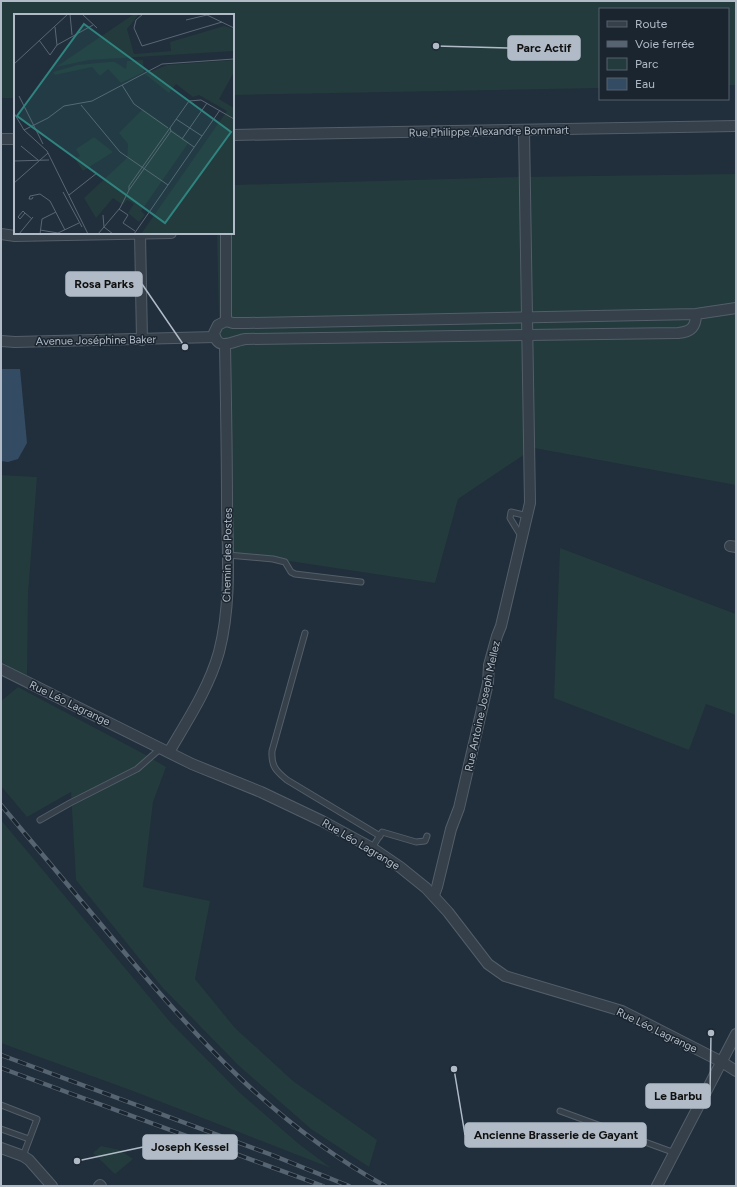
<svg xmlns="http://www.w3.org/2000/svg" width="737" height="1187" font-family="Figtree,sans-serif">
<style>
.green{fill:#233b3c}
.water{fill:#344c63}
.lines{fill:none;stroke-linecap:round;stroke-linejoin:round}
.lane-casing{stroke:#535e69;stroke-width:7}
.street-casing{stroke:#535e69;stroke-width:12}
.lane{stroke:#35404b;stroke-width:5}
.street{stroke:#35404b;stroke-width:10}
.rail-casing{stroke:#566472;stroke-width:4.5}
.rail{stroke:#1a2530;stroke-width:3;stroke-dasharray:9;stroke-linecap:butt}
.labels{text-anchor:middle;stroke-width:3;stroke-linejoin:round;paint-order:stroke}
.street-label{font-size:11px;fill:#b0bbc7;stroke:#1a2530}
.inset-road{fill:none;stroke:#5a6673;stroke-width:1}
.view{fill:#2f8480;fill-opacity:0.15;stroke:#2f8480;stroke-width:2}
.inset-edge{fill:none;stroke:#b0bbc7;stroke-width:2}
.leader{fill:none;stroke:#b0bbc7;stroke-width:1.5}
.callout-dot{fill:#b0bbc7;stroke:#1a2530;stroke-width:1.5}
.callout{fill:#b0bbc7;stroke:#b0bbc7;stroke-width:1.5}
.callout-label{font-size:12px;text-anchor:middle;font-weight:bold;fill:#111}
</style>
<rect width="100%" height="100%" fill="#212e3b"/>
<g class="green">
<path d="M1,1H736V85H728V9H600V88L233,95V15H15V98H1Z"/>
<path d="M736,174V485L534,448L458,499L435,583L222,551L221,408L217,233H233V185L518,177Z"/>
<path d="M1,475L37,477L28,594L27,676L1,662Z"/>
<path d="M560,548L736,614V715L706,704L689,750L554,698Z"/>
<path d="M18,687L144,754L166,767L153,802L143,887L210,901L195,979L235,1028L293,1081L377,1140L369,1167L311,1129L238,1065L162,987L105,916L76,880L71,792L27,817L1,786V701Z"/>
<path d="M1,820L171,1023L240,1093L299,1144L331,1168L133,1091L1,1043Z"/>
<path d="M101,1146L120,1150L133,1159L115,1174L93,1153Z"/>
</g>
<path class="water" d="M1,369H20L27,443L18,459L8,462L1,461Z"/>
<g class="lines">
<defs>
<g id="lane">
<path d="M521,536L510,518L511,512L528,516"/>
<path d="M228,555L273,559L285,562L291,572L295,574L361,582"/>
<path d="M305,633L272,751C271,766 276,771 287,780L380,836"/>
<path d="M40,820L70,803L137,769L161,748"/>
<path d="M372,848L382,832L416,842L425,841L427,836"/>
<path d="M1,1105L37,1119L23,1156"/>
<path d="M560,1111L675,1153"/>
<path d="M1,1129L29,1139"/>
</g>
<g id="street">
<path d="M233,135L736,126"/>
<path d="M1,139H15"/>
<path d="M140,233L142,340"/>
<path d="M226,233V321"/>
<path d="M1,234L15,236L171,233"/>
<path d="M696,314C696,327 691,332 678,333L246,339C234,340 218,353 214,333L218,325L226,321L233,323H248L696,314L736,308"/>
<path d="M1,341L15,342L215,337"/>
<path d="M730,546L736,547"/>
<path d="M1,669L192,764L261,792L322,821L372,848L400,867L426,888L448,912L488,964L505,976L622,1011L722,1062L736,1071"/>
<path d="M169,752C187,721 209,688 219,652C231,606 228,556 227,508C227,454 226,399 225,345"/>
<path d="M434,895L437,887L451,829L459,808L488,683L489,665L497,636L501,626L530,503L524,130"/>
<path d="M1,1148L23,1156L29,1160L52,1186"/>
<path d="M99,1186L100,1185L101,1186"/>
<path d="M657,1186L736,1034"/>
</g>
</defs>
<use href="#lane" class="lane-casing"/>
<use href="#street" class="street-casing"/>
<use href="#lane" class="lane"/>
<use href="#street" class="street"/>
<defs>
<g id="rail">
<path d="M1,805C40,852 80,899 119,946C199,1041 275,1125 385,1186"/>
<path d="M1,1055L272,1155L349,1186"/>
<path d="M1,1068L323,1186"/>
</g>
</defs>
<use href="#rail" class="rail-casing"/>
<use href="#rail" class="rail"/>
</g>
<g class="labels">
<g class="street-label">
<text transform="translate(489 131) rotate(-1)" y="4">Rue Philippe Alexandre Bommart</text>
<text transform="translate(96 340) rotate(-1)" y="4">Avenue Joséphine Baker</text>
<text transform="translate(227 555) rotate(-89)" y="4">Chemin des Postes</text>
<text transform="translate(70 703) rotate(26)" y="4">Rue Léo Lagrange</text>
<text transform="translate(482 706) rotate(-78)" y="4">Rue Antoine Joseph Mellez</text>
<text transform="translate(361 844) rotate(31)" y="4">Rue Léo Lagrange</text>
<text transform="translate(657 1030) rotate(26)" y="4">Rue Léo Lagrange</text>
</g>
</g>
<g transform="translate(14 14)">
<rect width="220" height="220" fill="#212e3b"/>
<path d="M120,0H125L113,15L120,40L157,37L156,28L210,12L220,15V37L75,46L42,53ZM129,46L130,58L107,69L94,55L86,62L78,53L41,61L39,58L63,51L94,48H101L112,55L113,47ZM220,46V58L205,85L220,94V220H127L213,97L185,81L179,83L162,70L155,79L131,60L153,51ZM129,95L175,128L127,197L131,201L125,208L114,199L120,190L113,186L109,191L99,184L82,204L70,184L113,144L114,130L105,119ZM80,123L99,138L69,157L61,145L66,142L62,135Z" fill="#233b3c"/>
<path class="inset-road" d="M56,0L58,21M68,0L83,14M129,0L122,6L120,14L128,32L208,8M172,6L193,1L220,14M41,13L43,31M25,26L36,41L43,31L79,11M0,50L54,0M108,71L120,90L154,114M5,82L29,130M67,91L106,138L154,171M0,99L10,116L33,137L74,220M162,105L188,122M10,116L34,104L50,92L78,87L148,50L220,45M157,117L180,133M168,125L193,89M7,132L24,146M0,147L35,146M0,169L34,139M115,176V172L175,87L187,86L220,105M49,178L68,213M55,181L83,159M19,183L18,185H15L16,182L26,180L36,187L51,216M105,195L114,201L109,209L121,217M11,199L6,205L4,203L9,197L11,199L18,205M89,201L90,213L99,220M26,216L44,219L65,209M5,220L19,203M26,220L28,205L42,198M84,220L106,194L115,176L157,117L156,114M120,220L206,96"/>
<path class="view" d="M70,10L217,118L151,209L3,102Z"/>
<rect width="220" height="220" class="inset-edge"/>
</g>
<path class="leader" d="M436 46L508 48M185 347L142 284M711 1033L710 1096M454 1069L465 1135M77 1161L143 1147"/>
<g class="callout-dot">
<circle cx="436" cy="46" r="4"/>
<circle cx="185" cy="347" r="4"/>
<circle cx="711" cy="1033" r="4"/>
<circle cx="454" cy="1069" r="4"/>
<circle cx="77" cy="1161" r="4"/>
</g>
<g class="callout">
<rect x="508" y="36" width="72" height="24" rx="4"/>
<rect x="66" y="272" width="76" height="24" rx="4"/>
<rect x="646" y="1084" width="64" height="24" rx="4"/>
<rect x="465" y="1123" width="181" height="24" rx="4"/>
<rect x="143" y="1135" width="94" height="24" rx="4"/>
</g>
<g class="callout-label">
<text x="544" y="52">Parc Actif</text>
<text x="104" y="288">Rosa Parks</text>
<text x="678" y="1100">Le Barbu</text>
<text x="556" y="1139">Ancienne Brasserie de Gayant</text>
<text x="190" y="1151">Joseph Kessel</text>
</g>
<rect width="737" height="1187" fill="none" stroke="#b0bbc7" stroke-width="4"/>
<rect x="599" y="8" width="130" height="92" fill="#1a2530" stroke="#56616c"/>
<rect x="607" y="21" width="20" height="6" fill="#35404b" stroke="#56616c"/>
<text x="635" y="28" font-size="12" fill="#b0bbc7">Route</text>
<rect x="607" y="41" width="20" height="6" fill="#566472" stroke="#56616c"/>
<text x="635" y="48" font-size="12" fill="#b0bbc7">Voie ferrée</text>
<rect x="607" y="58" width="20" height="12" fill="#233b3c" stroke="#56616c"/>
<text x="635" y="68" font-size="12" fill="#b0bbc7">Parc</text>
<rect x="607" y="78" width="20" height="12" fill="#344c63" stroke="#56616c"/>
<text x="635" y="88" font-size="12" fill="#b0bbc7">Eau</text>
</svg>
